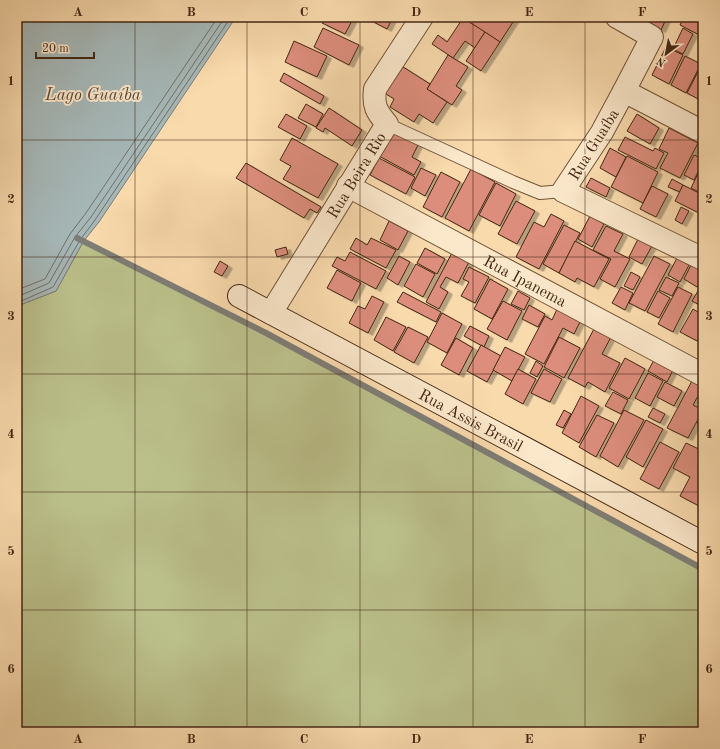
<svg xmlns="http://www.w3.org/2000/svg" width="720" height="749" font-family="'Old Standard TT',serif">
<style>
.green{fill:#bbc08b;stroke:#80744f}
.water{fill:#a5b7b7;stroke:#7e7d75}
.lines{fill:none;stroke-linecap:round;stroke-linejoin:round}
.shore{stroke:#746f65;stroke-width:1}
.stream{stroke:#7e7d75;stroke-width:6}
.building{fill:#dc8d7b;stroke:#442713;filter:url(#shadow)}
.lane-casing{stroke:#71543a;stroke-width:14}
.street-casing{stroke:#71543a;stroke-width:24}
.secondary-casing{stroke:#442713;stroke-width:24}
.lane{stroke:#fbe7ca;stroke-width:12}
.street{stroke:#fbe7ca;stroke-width:22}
.secondary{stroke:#fbe7ca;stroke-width:22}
.grid{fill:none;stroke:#442713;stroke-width:1;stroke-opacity:0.55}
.labels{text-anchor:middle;stroke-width:4;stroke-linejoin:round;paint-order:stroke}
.street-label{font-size:16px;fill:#442713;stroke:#fbe7ca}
.water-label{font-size:17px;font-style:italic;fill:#5c4b3c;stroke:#fbe7ca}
.neatline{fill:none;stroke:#442713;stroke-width:1.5}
.grid-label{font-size:13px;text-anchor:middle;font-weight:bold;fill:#442713}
</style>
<defs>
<filter id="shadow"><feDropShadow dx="4.5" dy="2.5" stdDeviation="0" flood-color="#0004"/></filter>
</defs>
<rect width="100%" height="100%" fill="#f9daad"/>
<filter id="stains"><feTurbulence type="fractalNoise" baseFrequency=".005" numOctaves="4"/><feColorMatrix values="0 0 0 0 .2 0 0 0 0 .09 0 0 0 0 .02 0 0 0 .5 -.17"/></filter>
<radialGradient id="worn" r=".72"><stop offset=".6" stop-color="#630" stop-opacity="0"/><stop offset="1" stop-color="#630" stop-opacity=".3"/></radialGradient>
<path class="green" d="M83,242L266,333L703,569V732H17V308L20,305L56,291Z"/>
<path class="water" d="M17,17H236L99,222L83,242L56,291L20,305L17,308Z"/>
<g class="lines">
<g class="shore">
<path d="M17,290L45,279L70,234L86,213L218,17"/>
<path d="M17,297L49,283L75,237L91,217L225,17"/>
<path d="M17,303L53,287L80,240L95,220L231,17"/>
</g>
<path class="stream" d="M77,238L266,333L703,569"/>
</g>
<g class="building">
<path d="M325,17H354L345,34L322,23Z"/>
<path d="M364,17H393L387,29Z"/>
<path d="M461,17H513L515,19L500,42Z"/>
<path d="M651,17H667L661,30L648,23Z"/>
<path d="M684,17H699L703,19V37L680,25Z"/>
<path d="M463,18L485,32L475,48L465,41L453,58L432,44L438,35L447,42Z"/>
<path d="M323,28L359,45L349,65L314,47Z"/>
<path d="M683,28L693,34L683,54L673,49Z"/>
<path d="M485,32L500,42L481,71L466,61Z"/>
<path d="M294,41L327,56L317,77L285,62Z"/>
<path d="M666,47L683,55L669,84L652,75Z"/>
<path d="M448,55L468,67L456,86L462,90L452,105L427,89Z"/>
<path d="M685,56L701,64L686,93L671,85Z"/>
<path d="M703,62V98L702,101L687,93Z"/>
<path d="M400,65L430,84L427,89L447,102L433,123L419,114L414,122L390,107L394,99L383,92Z"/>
<path d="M284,73L324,96L320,104L280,81Z"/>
<path d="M306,104L323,114L316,127L298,118Z"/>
<path d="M329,108L362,130L352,146L325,128L323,132L316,128Z"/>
<path d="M286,114L307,126L300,139L278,127Z"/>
<path d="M637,114L659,128L650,144L627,131Z"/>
<path d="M669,128L698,143L680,178L660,168L668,153L659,149Z"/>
<path d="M392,131L418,145L412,157L421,162L414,175L379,156Z"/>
<path d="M625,137L653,151L655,148L664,153L656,169L618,150Z"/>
<path d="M292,138L338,164L318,198L283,179L291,166L280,160Z"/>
<path d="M610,148L626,157L616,177L600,168Z"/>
<path d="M694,155L703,159V162L694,180L684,175Z"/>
<path d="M627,156L658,172L643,203L611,187Z"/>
<path d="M379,158L415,177L406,194L370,175Z"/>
<path d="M246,163L321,207L317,213L310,209L304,218L236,178Z"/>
<path d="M703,163V194L691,188Z"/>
<path d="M421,168L436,175L425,196L411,188Z"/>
<path d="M471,169L495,182L469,231L445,218Z"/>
<path d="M441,172L460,182L442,217L423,207Z"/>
<path d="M591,178L610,188L606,197L586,187Z"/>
<path d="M672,179L683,185L680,192L668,187Z"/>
<path d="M496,183L516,194L500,226L479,215Z"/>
<path d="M683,185L703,195V215L675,201Z"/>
<path d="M652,186L668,194L656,217L640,209Z"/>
<path d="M516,201L535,211L517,244L498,234Z"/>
<path d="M681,207L689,211L682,224L675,220Z"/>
<path d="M551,214L564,221L539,269L516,257L534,222L544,227Z"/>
<path d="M590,216L604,224L592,247L578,239Z"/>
<path d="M389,221L408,231L398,250L380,240Z"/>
<path d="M564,225L580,233L559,273L543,264Z"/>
<path d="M606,226L623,234L614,251L630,259L615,287L600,279L611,259L593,250Z"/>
<path d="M356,238L367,245L371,238L396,250L386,268L350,249Z"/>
<path d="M638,239L652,246L642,264L629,257Z"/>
<path d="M575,241L609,259L594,287L577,278L575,282L559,273Z"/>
<path d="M286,247L288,254L277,257L275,250Z"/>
<path d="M425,248L445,259L437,274L417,263Z"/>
<path d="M453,251L470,260L458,283L446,277L440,287L448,292L439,309L426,302Z"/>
<path d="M350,252L386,271L376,289L332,266L337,257L345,261Z"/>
<path d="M399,256L410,262L398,285L387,278Z"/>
<path d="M654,256L670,264L645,311L629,303Z"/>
<path d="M677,258L689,265L680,282L668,275Z"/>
<path d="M220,261L228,266L222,276L214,272Z"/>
<path d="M416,264L435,274L423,297L404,286Z"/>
<path d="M691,265L703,272V276L697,287L684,279Z"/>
<path d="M469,267L489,277L475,303L461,296L469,282L463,279Z"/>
<path d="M337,270L361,283L352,301L327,288Z"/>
<path d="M631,272L640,277L633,290L624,286Z"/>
<path d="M666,277L679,283L672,296L659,290Z"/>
<path d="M490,279L508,289L492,319L474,309Z"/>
<path d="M702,284L703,285V307L692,301Z"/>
<path d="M621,287L633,293L625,310L612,303Z"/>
<path d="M678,287L692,294L673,332L658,324Z"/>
<path d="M518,291L530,298L524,310L511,304Z"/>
<path d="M658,291L670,298L659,318L647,312Z"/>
<path d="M403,292L441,312L436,322L397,302Z"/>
<path d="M372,296L384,302L368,333L349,323L358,306L365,309Z"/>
<path d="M503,301L522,311L507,340L487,329Z"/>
<path d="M529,305L545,314L538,327L522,319Z"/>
<path d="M558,307L581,320L574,334L563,328L544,364L525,354L545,316L552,320Z"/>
<path d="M693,309L703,315V344L680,332Z"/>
<path d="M442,313L462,324L447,353L427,342Z"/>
<path d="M386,317L406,327L393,351L374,340Z"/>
<path d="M470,326L489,336L484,347L464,336Z"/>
<path d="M408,327L428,337L414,363L394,352Z"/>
<path d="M595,327L612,335L602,354L620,363L605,392L588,382L585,387L568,378Z"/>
<path d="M559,337L580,348L564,378L544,367Z"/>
<path d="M456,338L473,348L459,375L441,365Z"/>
<path d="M481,345L501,356L487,382L467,371Z"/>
<path d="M505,347L525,357L512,381L493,370Z"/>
<path d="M625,358L645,369L629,399L609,388Z"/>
<path d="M655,358L674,368L667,382L648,371Z"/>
<path d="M536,361L543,366L537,377L530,373Z"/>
<path d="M518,369L536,379L523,404L505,394Z"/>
<path d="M544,369L562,379L550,402L531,393Z"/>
<path d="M648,373L663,381L650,406L635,398Z"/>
<path d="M693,379L703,384V387L693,405L703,410L688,438L667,428Z"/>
<path d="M665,382L682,391L674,406L657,397Z"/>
<path d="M613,392L628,400L621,414L605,406Z"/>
<path d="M581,396L599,406L579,443L562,433Z"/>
<path d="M653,408L665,414L660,423L648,417Z"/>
<path d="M564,410L571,414L563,428L556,425Z"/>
<path d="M624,410L644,420L618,467L600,456Z"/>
<path d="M703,412V427L697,423Z"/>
<path d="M597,415L614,423L596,457L579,447Z"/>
<path d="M646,420L663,429L643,467L626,457Z"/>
<path d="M660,442L679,452L659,489L640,479Z"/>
<path d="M686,443L703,451V503L701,507L680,496L690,477L673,468Z"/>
</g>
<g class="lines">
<defs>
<path id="lane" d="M387,124L513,182L540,193L563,191"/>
<g id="street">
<path d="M617,17L652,37L624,91"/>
<path d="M703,132L624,91L602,132L563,191L703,259"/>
<path id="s1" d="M348,186L703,375"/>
<path id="s2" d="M271,313L387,124C376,111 373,106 375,89L422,17"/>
</g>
<g id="secondary">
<path id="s3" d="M239,296L703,543"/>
</g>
</defs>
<use href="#lane" class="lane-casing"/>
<use href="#street" class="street-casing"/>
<use href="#secondary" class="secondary-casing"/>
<use href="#lane" class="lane"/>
<use href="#street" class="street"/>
<use href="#secondary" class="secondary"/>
</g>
<path class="grid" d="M135,17V732M247,17V732M360,17V732M473,17V732M585,17V732M17,140H703M17,257H703M17,374H703M17,492H703M17,610H703"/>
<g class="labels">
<g class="street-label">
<text transform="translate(593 144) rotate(-58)" y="6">Rua Guaíba</text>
<text dy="6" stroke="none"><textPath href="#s2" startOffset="162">Rua Beira Rio</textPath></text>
<text dy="6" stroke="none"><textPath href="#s1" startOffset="201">Rua Ipanema</textPath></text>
<text dy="6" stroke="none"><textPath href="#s3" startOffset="263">Rua Assis Brasil</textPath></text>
</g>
<g class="water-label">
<text x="93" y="100">Lago Guaíba</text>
</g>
</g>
<rect width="720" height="749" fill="none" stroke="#f9daad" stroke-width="44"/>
<g transform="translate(666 54) rotate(212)" stroke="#fbe7ca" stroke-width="3" paint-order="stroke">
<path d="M0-3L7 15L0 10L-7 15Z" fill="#442713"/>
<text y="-6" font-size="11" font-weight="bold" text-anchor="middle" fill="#442713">N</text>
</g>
<path d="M36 52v6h58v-6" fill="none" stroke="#442713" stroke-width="2"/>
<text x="42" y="52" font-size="12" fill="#442713" stroke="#fbe7ca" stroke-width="3" paint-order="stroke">20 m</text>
<rect x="22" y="22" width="676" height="705" class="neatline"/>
<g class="grid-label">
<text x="78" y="16">A</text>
<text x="191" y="16">B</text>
<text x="304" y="16">C</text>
<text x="416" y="16">D</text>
<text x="529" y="16">E</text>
<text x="642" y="16">F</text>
<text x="11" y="85">1</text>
<text x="709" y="85">1</text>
<text x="11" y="203">2</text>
<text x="709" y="203">2</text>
<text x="11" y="320">3</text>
<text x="709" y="320">3</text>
<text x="11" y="438">4</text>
<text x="709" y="438">4</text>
<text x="11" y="555">5</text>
<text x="709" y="555">5</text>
<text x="11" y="673">6</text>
<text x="709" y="673">6</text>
<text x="78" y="743">A</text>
<text x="191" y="743">B</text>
<text x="304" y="743">C</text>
<text x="416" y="743">D</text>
<text x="529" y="743">E</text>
<text x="642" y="743">F</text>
</g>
<rect width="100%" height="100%" filter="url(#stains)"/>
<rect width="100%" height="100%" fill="url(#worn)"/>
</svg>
